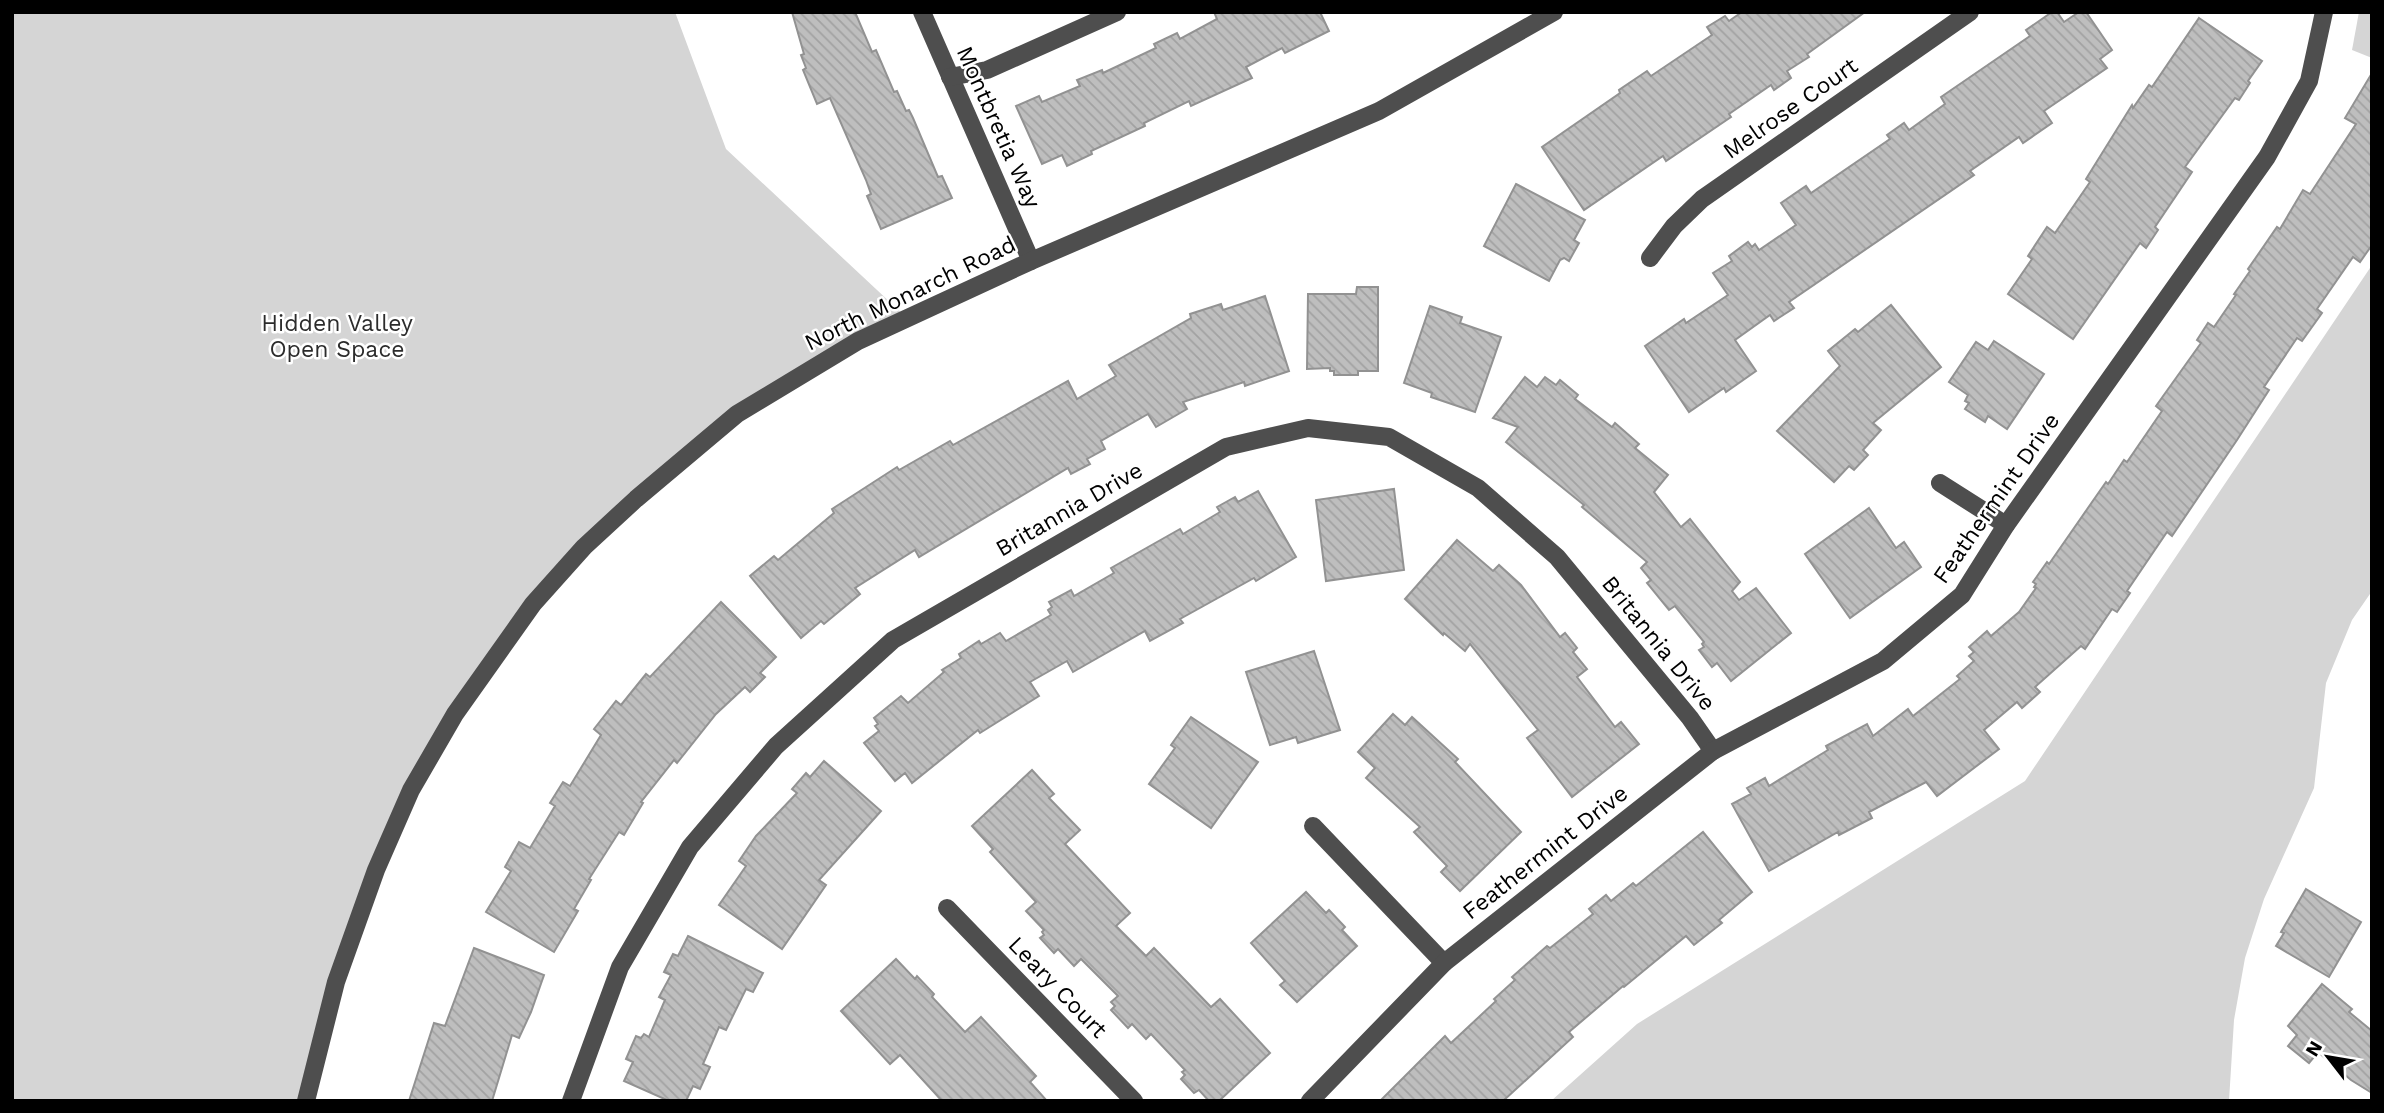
<svg xmlns="http://www.w3.org/2000/svg" width="2384" height="1113" font-family="'Work Sans',sans-serif">
<style>
.park{fill:#d5d5d5}
.building{fill:url(#building-back-hatch);stroke:#929292;stroke-width:2}
.lines{fill:none;stroke-linecap:round;stroke-linejoin:round}
.minor{stroke:#4e4e4e;stroke-width:18}
.labels{text-anchor:middle;stroke-width:5;stroke-linejoin:round;paint-order:stroke}
.street-label{font-size:23px;fill:#000;stroke:#fff}
.park-label{font-size:23px;fill:#2c2c2c;stroke:#fff}
</style>
<defs>
<pattern id="building-back-hatch" width="6" height="6" patternUnits="userSpaceOnUse" patternTransform="scale(1.75)"><rect width="6" height="6" fill="#bebebe"/><path d="M-1 5l2 2M0 0l6 6M5-1l2 2" fill="none" stroke="#a2a2a2"/></pattern>
</defs>
<rect width="100%" height="100%" fill="#fff"/>
<g class="park">
<path d="M12,12H675L726,149L907,318L737,414L584,547L455,714L376,870L306,1101H12Z"/>
<path d="M2359,12H2372V58L2352,50Z"/>
<path d="M2372,265V591L2352,620L2326,683L2314,788L2264,899L2245,958L2234,1020L2229,1101H1551L1637,1024L2025,781Z"/>
</g>
<g class="building">
<path d="M792,12H855L872,52L876,50L894,92L897,91L906,111L909,110L913,118L938,177L942,176L952,198L881,229L867,196L871,194L866,180L830,98L817,104L803,70L806,68L801,55L804,54Z"/>
<path d="M1214,12H1320L1329,31L1285,53L1282,48L1246,67L1252,78L1191,106L1189,101L1144,123L1145,126L1091,151L1092,154L1067,166L1062,155L1042,164L1016,106L1039,96L1042,102L1080,86L1077,80L1102,70L1103,73L1156,48L1154,44L1177,33L1180,39L1217,19Z"/>
<path d="M1742,12H1865L1807,54L1809,57L1787,71L1791,78L1774,90L1771,85L1729,114L1731,117L1666,161L1663,156L1584,210L1542,147L1620,93L1619,90L1647,71L1651,76L1712,35L1707,27L1725,16L1729,21Z"/>
<path d="M2052,12H2057L2064,22L2079,12H2086L2112,50L2100,59L2107,68L2044,111L2052,123L2023,143L2019,137L1970,171L1974,175L1789,302L1794,308L1774,321L1770,315L1735,340L1756,371L1726,392L1724,388L1689,412L1645,346L1684,319L1686,323L1728,295L1713,273L1732,261L1729,256L1748,242L1752,247L1755,244L1759,250L1796,225L1781,203L1806,186L1811,193L1890,139L1887,135L1904,123L1909,130L1945,104L1941,97L2030,36L2026,30Z"/>
<path d="M2199,18L2262,61L2248,81L2250,83L2239,100L2235,98L2185,167L2192,172L2155,227L2158,230L2146,248L2140,243L2073,339L2008,294L2032,259L2028,256L2047,227L2055,233L2090,182L2086,179L2132,105L2133,108L2149,85L2152,87Z"/>
<path d="M2372,73V245L2360,262L2353,257L2317,309L2322,313L2302,341L2297,338L2264,387L2269,390L2237,440L2172,536L2167,532L2127,591L2130,593L2117,612L2112,609L2085,649L2081,646L2035,687L2040,692L2022,708L2017,702L1984,730L1999,749L1937,796L1926,782L1869,812L1872,818L1839,835L1838,832L1769,871L1732,804L1751,794L1747,788L1765,778L1769,786L1828,750L1826,746L1867,724L1873,736L1908,709L1913,716L1960,679L1957,676L1974,661L1969,656L1974,652L1969,647L1987,631L1991,636L2019,612L2036,588L2034,587L2036,584L2033,582L2047,562L2049,564L2106,482L2108,484L2124,460L2127,462L2162,411L2156,406L2201,343L2197,340L2208,323L2214,327L2236,295L2234,294L2250,271L2248,269L2277,227L2280,229L2303,190L2310,194L2356,124L2345,118Z"/>
<path d="M1516,184L1585,220L1574,240L1579,243L1569,261L1564,258L1560,260L1549,281L1484,246Z"/>
<path d="M1357,287H1378V371H1358V375H1334V371H1330V368L1307,369L1308,294H1356Z"/>
<path d="M1265,296L1289,371L1245,386L1244,382L1183,402L1187,409L1156,427L1148,414L1101,441L1105,449L1087,459L1090,464L1071,474L1068,468L919,557L915,550L855,588L860,594L824,624L821,621L801,638L750,576L774,556L778,560L834,513L832,509L897,467L899,470L950,441L953,445L1068,381L1077,399L1116,376L1109,365L1191,318L1190,314L1221,304L1223,310Z"/>
<path d="M1891,305L1941,367L1873,423L1881,430L1863,450L1868,455L1854,470L1849,466L1834,482L1777,431L1840,366L1828,351L1855,329L1858,332Z"/>
<path d="M1430,306L1462,317L1460,323L1501,337L1475,412L1431,397L1432,393L1404,383Z"/>
<path d="M1994,341L2044,374L2007,429L1988,416L1985,422L1965,409L1969,403L1965,401L1968,395L1949,382L1976,342L1988,350Z"/>
<path d="M1525,377L1537,387L1545,377L1556,385L1560,380L1578,395L1575,399L1612,427L1615,423L1639,444L1635,448L1668,475L1654,492L1681,527L1690,519L1740,582L1732,591L1739,600L1756,588L1791,633L1731,681L1717,663L1712,667L1699,650L1704,647L1702,644L1704,642L1675,606L1669,610L1647,583L1651,580L1641,568L1647,562L1582,507L1584,505L1506,442L1518,427L1493,418Z"/>
<path d="M1394,489L1404,570L1326,581L1316,500Z"/>
<path d="M1258,491L1296,557L1256,581L1254,578L1180,619L1183,623L1150,641L1145,631L1073,672L1067,661L1030,682L1039,696L980,733L978,730L912,783L905,773L895,781L864,743L879,731L875,726L878,724L874,718L901,696L908,703L944,672L942,670L961,658L959,654L979,641L981,644L1000,633L1006,641L1051,615L1048,610L1052,607L1049,602L1071,590L1074,596L1114,573L1111,568L1180,529L1183,534L1220,512L1217,507L1235,497L1238,502Z"/>
<path d="M1869,508L1896,548L1904,542L1921,567L1850,618L1805,554Z"/>
<path d="M1457,540L1493,571L1499,565L1521,585L1560,637L1565,633L1577,648L1573,652L1587,669L1577,677L1615,727L1621,722L1639,744L1572,797L1527,738L1538,730L1470,644L1465,651L1444,633L1443,635L1405,599Z"/>
<path d="M721,602L776,657L760,673L765,677L750,692L745,687L716,714L677,763L674,760L641,802L643,803L624,835L619,832L589,879L591,880L574,909L578,911L554,952L486,912L511,871L505,867L519,842L530,848L555,806L550,803L563,782L570,786L601,735L594,729L616,701L621,705L646,674L650,677Z"/>
<path d="M1314,651L1340,730L1298,743L1296,737L1270,745L1246,672Z"/>
<path d="M1393,714L1405,725L1412,717L1458,759L1455,762L1521,832L1460,891L1441,872L1447,866L1414,832L1420,827L1366,778L1375,768L1358,752Z"/>
<path d="M1191,717L1258,762L1211,828L1149,784L1175,748L1171,745Z"/>
<path d="M824,761L881,811L819,880L826,885L782,949L719,905L746,866L739,861L756,836L797,793L792,789L806,773L810,777Z"/>
<path d="M1032,770L1054,794L1049,798L1080,830L1065,844L1130,913L1116,926L1146,956L1154,948L1211,1007L1220,999L1270,1053L1219,1101H1209L1199,1090L1194,1093L1181,1079L1185,1075L1182,1072L1185,1070L1151,1034L1146,1039L1132,1024L1128,1028L1111,1010L1115,1006L1111,1002L1118,996L1081,959L1074,966L1058,949L1054,953L1040,938L1044,935L1042,932L1044,930L1026,911L1036,902L990,852L993,849L972,826Z"/>
<path d="M1703,832L1752,892L1719,920L1722,923L1694,945L1686,936L1624,987L1623,986L1569,1032L1573,1037L1503,1101H1380L1445,1036L1451,1043L1496,1001L1494,999L1515,980L1512,977L1547,946L1550,948L1593,914L1589,909L1606,895L1611,901L1633,883L1636,886Z"/>
<path d="M2306,889L2361,922L2329,977L2276,946L2284,933L2281,932Z"/>
<path d="M1306,892L1326,913L1329,910L1345,927L1342,930L1357,946L1297,1002L1280,985L1285,981L1251,943Z"/>
<path d="M688,936L763,973L753,992L746,989L726,1030L719,1027L703,1064L710,1067L700,1089L693,1086L686,1101H669L624,1081L633,1062L626,1059L636,1036L641,1038L644,1034L649,1037L665,1000L659,997L671,975L664,972L673,954L678,956Z"/>
<path d="M474,948L544,975L531,1012L519,1038L512,1035L492,1101H409L434,1023L445,1026Z"/>
<path d="M896,959L915,979L917,976L934,994L932,997L965,1032L981,1017L1036,1076L1030,1082L1047,1101H942L900,1055L890,1064L841,1011Z"/>
<path d="M2322,984L2352,1009L2349,1012L2372,1031V1093L2351,1080L2318,1052L2309,1063L2288,1046L2297,1035L2288,1026Z"/>
</g>
<g class="lines">
<g class="minor">
<path d="M922,12L1031,261"/>
<path d="M950,77L987,70L1117,12"/>
<path d="M1650,258L1674,226L1702,199L1970,12"/>
<path d="M1940,483L2006,525"/>
<path d="M1313,826L1444,963"/>
<path d="M947,908L1134,1101"/>
<path d="M306,1101L336,982L376,870L411,790L455,714L533,604L584,547L636,499L737,414L858,341L1031,261L1379,111L1554,12"/>
<path d="M571,1101L620,967L690,847L776,746L893,640L1226,447L1308,428L1389,437L1478,488L1557,557L1690,718L1713,751"/>
<path d="M1310,1101L1444,963L1713,751L1883,661L1962,595L2006,525L2267,157L2309,81L2324,12"/>
</g>
</g>
<g class="labels">
<g class="street-label">
<text transform="translate(1790 108) rotate(-35)" y="8">Melrose Court</text>
<text transform="translate(999 127) rotate(66)" y="8">Montbretia Way</text>
<text transform="translate(910 293) rotate(-26)" y="8">North Monarch Road</text>
<text transform="translate(1996 498) rotate(-55)" y="8">Feathermint Drive</text>
<text transform="translate(1069 509) rotate(-30)" y="8">Britannia Drive</text>
<text transform="translate(1659 643) rotate(51)" y="8">Britannia Drive</text>
<text transform="translate(1545 852) rotate(-38)" y="8">Feathermint Drive</text>
<text transform="translate(1058 987) rotate(46)" y="8">Leary Court</text>
</g>
<g class="park-label">
<text x="337" y="331">Hidden Valley<tspan x="337" dy="26">Open Space</tspan></text>
</g>
</g>
<rect width="2384" height="1113" fill="none" stroke="#000000" stroke-width="28"/>
<g transform="translate(2328 1057) rotate(301)" stroke="#ffffff" stroke-width="5" paint-order="stroke">
<path d="M0-5L12 26L0 18L-12 26Z" fill="#000000"/>
<text y="-10" font-size="19" font-weight="bold" text-anchor="middle" fill="#000000">N</text>
</g>
</svg>
